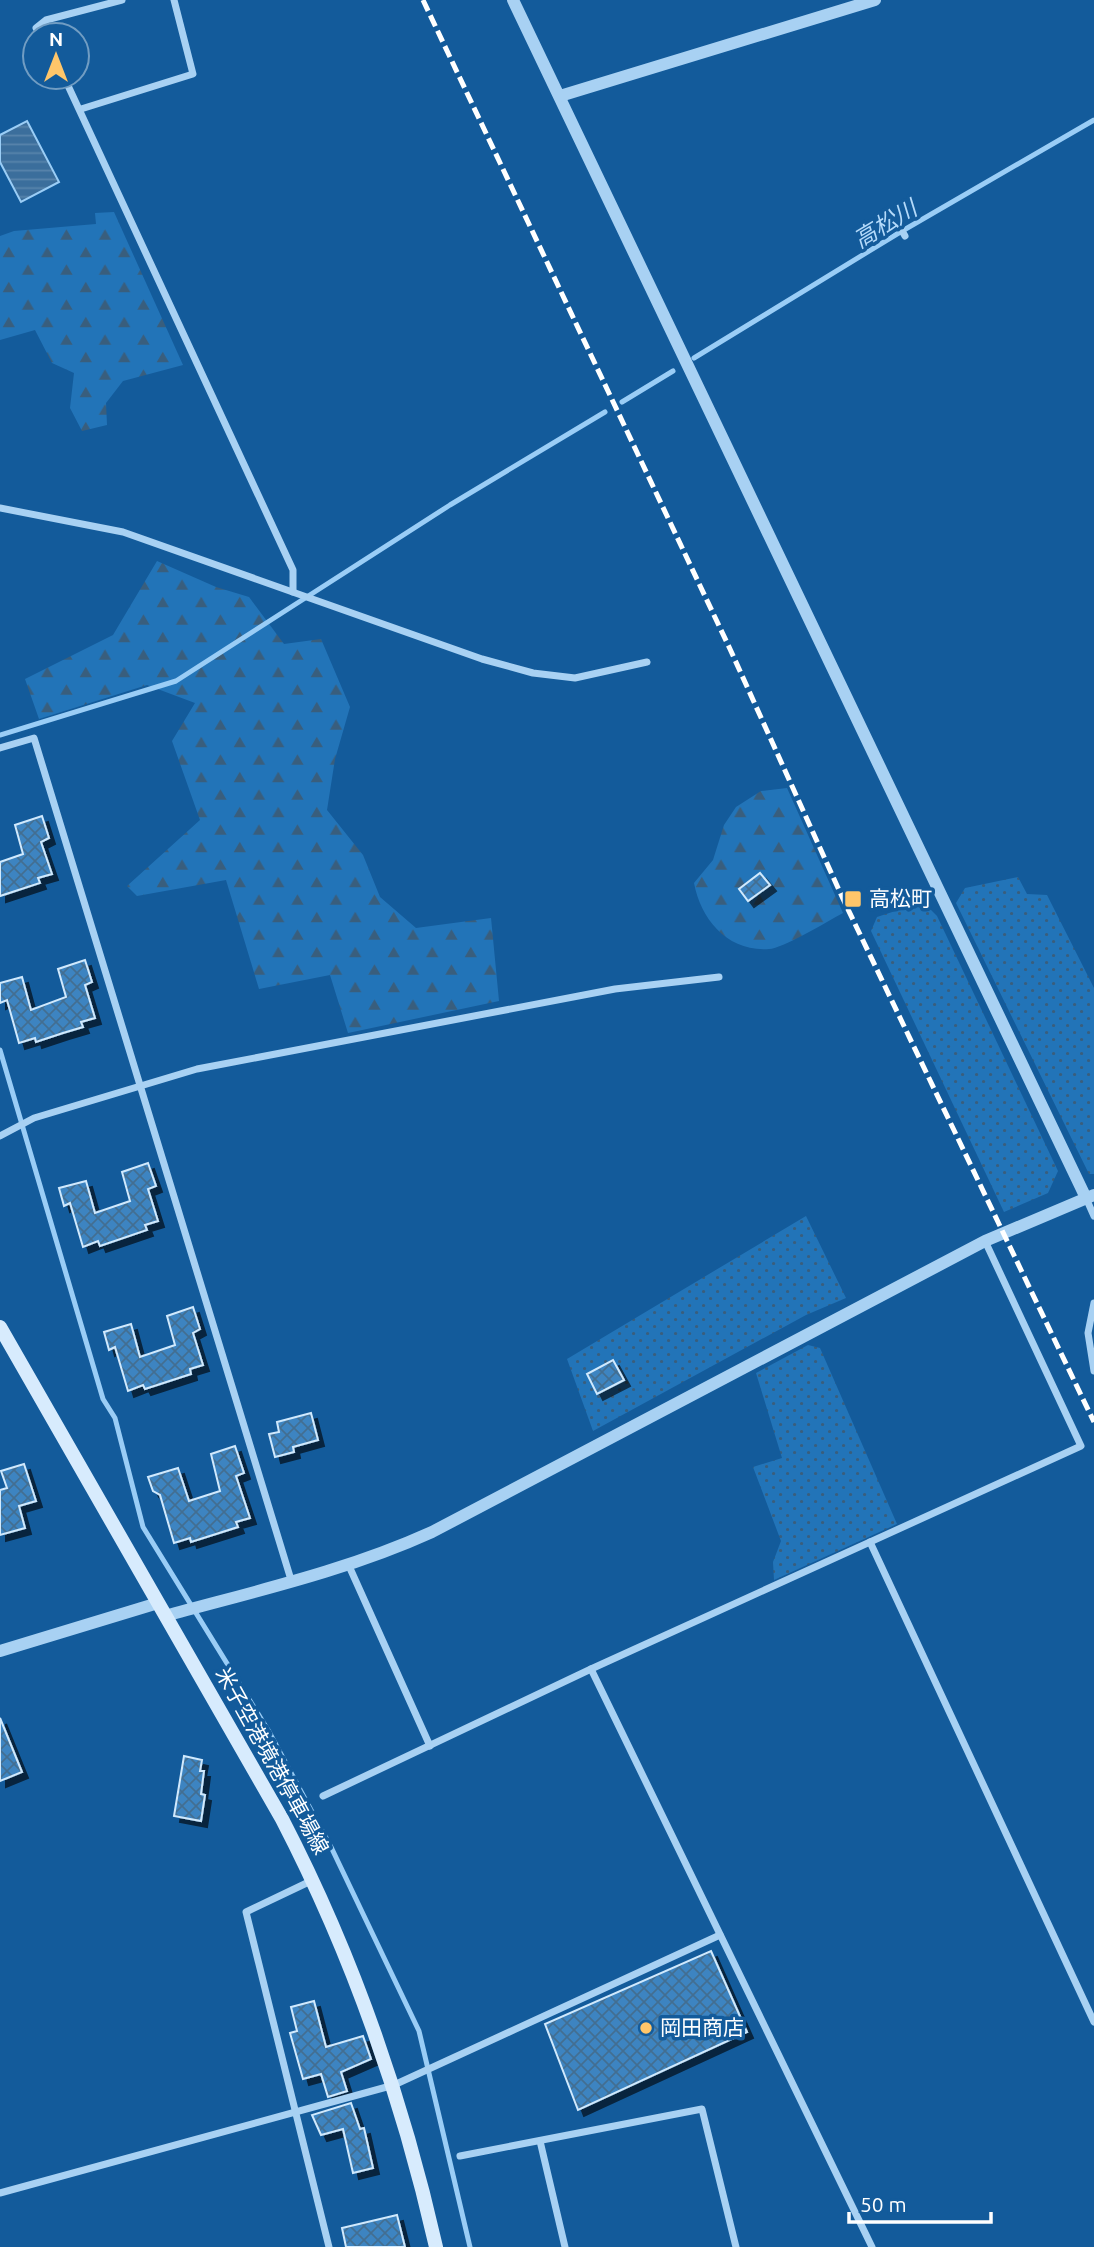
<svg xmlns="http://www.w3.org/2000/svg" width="1094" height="2247" font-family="Ubuntu,'Noto Sans JP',sans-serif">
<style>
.grass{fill:url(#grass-dots)}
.forest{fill:url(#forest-firs)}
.water{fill:url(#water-rules);stroke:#9acdf6;stroke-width:2}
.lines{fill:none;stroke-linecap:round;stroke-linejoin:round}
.stream{stroke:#9acdf6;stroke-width:5}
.building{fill:url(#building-cross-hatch);stroke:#d0e9fd;stroke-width:2;filter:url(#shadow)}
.minor{stroke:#a8d1f3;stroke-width:7}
.tertiary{stroke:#a8d1f3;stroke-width:12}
.secondary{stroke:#d7ebfd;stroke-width:14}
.rail{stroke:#fff;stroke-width:5;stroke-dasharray:12 5;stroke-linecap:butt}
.poi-dot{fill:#ffc66a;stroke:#135b9b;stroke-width:2.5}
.labels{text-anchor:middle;stroke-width:7;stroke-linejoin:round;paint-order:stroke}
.poi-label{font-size:21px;fill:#fff;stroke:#135b9b;text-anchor:start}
.street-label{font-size:21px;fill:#fff;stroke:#135b9b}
.water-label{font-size:23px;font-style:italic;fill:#b4dafa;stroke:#135b9b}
</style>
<defs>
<pattern id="grass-dots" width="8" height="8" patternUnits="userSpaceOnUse" patternTransform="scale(1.75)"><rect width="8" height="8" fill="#2274b8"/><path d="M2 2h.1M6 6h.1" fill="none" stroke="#395e7d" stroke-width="1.8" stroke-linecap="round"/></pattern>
<pattern id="forest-firs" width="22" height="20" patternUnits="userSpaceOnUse" patternTransform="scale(1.75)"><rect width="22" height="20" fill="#2274b8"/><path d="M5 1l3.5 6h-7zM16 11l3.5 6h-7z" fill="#395e7d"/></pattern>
<pattern id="water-rules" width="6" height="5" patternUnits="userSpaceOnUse" patternTransform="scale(1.75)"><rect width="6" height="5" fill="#3b6e9c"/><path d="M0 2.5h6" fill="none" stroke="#5884ab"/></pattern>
<pattern id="building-cross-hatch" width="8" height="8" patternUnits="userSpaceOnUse" patternTransform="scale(1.75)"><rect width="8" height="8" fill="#3d84c1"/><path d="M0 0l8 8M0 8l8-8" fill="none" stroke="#436e92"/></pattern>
<filter id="shadow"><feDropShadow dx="6" dy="6" stdDeviation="0" flood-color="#0009"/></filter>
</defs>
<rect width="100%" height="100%" fill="#135b9b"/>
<g class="grass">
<path d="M1018,877L1027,894L1047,895L1094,988V1174H1089L956,903L965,888Z"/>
<path d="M923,902L937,916L1058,1171L1048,1193L1004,1212L871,931L877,917Z"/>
<path d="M806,1216L846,1298L806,1315L593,1431L567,1359Z"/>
<path d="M808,1345L820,1348L897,1524L774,1580L773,1562L781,1541L753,1467L782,1458L756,1373Z"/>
</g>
<g class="forest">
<path d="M114,212L183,365L123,381L106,403L107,425L82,431L70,408L74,373L52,363L35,330L0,340V236L14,231L96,224L95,213Z"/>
<path d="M157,561L216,587L249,597L284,644L321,639L350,707L335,759L327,810L363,855L380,897L416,928L491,918L499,1001L348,1033L330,975L259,989L226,880L137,896L127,886L200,820L172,741L195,703L147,685L39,719L25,679L113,635Z"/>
<path d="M787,788L843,913C828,921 782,949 769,949C728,952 701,920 694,883L713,860L724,825L736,807L761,791Z"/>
</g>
<path class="water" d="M27,121L59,182L21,202L0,162V135Z"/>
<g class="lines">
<g class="stream">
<path d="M694,358L897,234L1094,120"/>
<path d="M622,402L673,371"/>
<path d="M0,735L176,681L450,505L605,412"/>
<path d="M0,1050L103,1399L115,1418L143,1527L268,1730L332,1849L419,2031L470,2247"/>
</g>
</g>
<g class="building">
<path d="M42,816L49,838L41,842L52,874L38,878L40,883L0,896V862L23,854L15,825Z"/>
<path d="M760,873L770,885L748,901L739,889Z"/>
<path d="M85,960L92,982L85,985L95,1018L81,1022L83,1027L63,1033L36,1042L35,1038L19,1043L7,1000L0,1003V983L22,977L31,1010L66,997L58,969Z"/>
<path d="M148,1163L156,1186L148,1189L158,1221L145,1225L147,1230L100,1246L98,1241L83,1247L70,1203L64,1206L59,1188L86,1181L95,1213L130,1201L122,1172Z"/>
<path d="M193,1307L200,1329L193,1333L203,1365L190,1369L191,1374L145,1389L143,1385L128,1391L115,1347L109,1350L104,1332L131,1324L140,1357L175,1345L167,1316Z"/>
<path d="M613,1360L624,1380L597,1394L587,1374Z"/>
<path d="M311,1413L318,1440L293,1447L294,1452L275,1457L269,1434L279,1432L277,1422Z"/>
<path d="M235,1446L244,1473L236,1476L250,1518L236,1522L238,1527L191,1542L190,1538L174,1543L160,1495L153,1491L148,1477L178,1468L189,1501L220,1491L211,1454Z"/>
<path d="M24,1464L36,1501L19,1506L25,1528L0,1535V1490L7,1488L1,1471Z"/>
<path d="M0,1718L22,1772L0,1781Z"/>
<path d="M184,1756L202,1760L200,1771H204L201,1794L205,1795L201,1821L174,1816Z"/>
<path d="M711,1951L747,2032L578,2110L545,2024Z"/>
<path d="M314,2001L326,2047L363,2036L371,2059L341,2072L347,2091L328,2097L321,2074L303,2079L290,2033L297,2031L291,2007Z"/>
<path d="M351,2103L360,2129L364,2128L373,2168L353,2173L343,2129L321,2135L312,2115Z"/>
<path d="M397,2215L405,2247H346L342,2228Z"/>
</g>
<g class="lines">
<g class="minor">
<path d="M40,35L36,28L46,20L122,0"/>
<path d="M64,77L293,570V592"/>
<path d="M81,109L193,74L174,0"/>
<path d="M901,229L905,236"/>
<path d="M0,508L123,532L482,659L533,673L575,678L647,662"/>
<path d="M0,748L34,738L292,1583"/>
<path d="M0,1136L34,1118L197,1069L615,989L719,977"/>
<path d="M1086,1198L1094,1216"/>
<path d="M1094,1303L1088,1333L1094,1371"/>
<path d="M870,1542L1094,2022"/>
<path d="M349,1566L430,1746"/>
<path d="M591,1669L872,2247"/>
<path d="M323,1796L591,1669L1081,1446L985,1241"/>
<path d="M313,1880L246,1912L329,2247"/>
<path d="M540,2141L565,2247"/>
<path d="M460,2156L702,2109L736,2247"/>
<path d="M0,2193L394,2085L720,1935"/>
</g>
<g class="tertiary">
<path d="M513,0L1086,1198"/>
<path d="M560,96L875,0"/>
<path d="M165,1616C256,1591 346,1571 432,1532L985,1241L1094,1195"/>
<path d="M0,1651L158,1603"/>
</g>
<path class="secondary" d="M0,1327L282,1819C353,1956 402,2097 436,2247"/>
<path class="rail" d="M423,0L730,649L844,901L1094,1422"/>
</g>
<g class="poi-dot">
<rect x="844" y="890" width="18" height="18" rx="3.5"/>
<circle cx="646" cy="2028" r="7"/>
</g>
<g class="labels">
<g class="poi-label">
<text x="869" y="906">高松町</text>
<text x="660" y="2035">岡田商店</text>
</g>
<g class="street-label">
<text transform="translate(272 1761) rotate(61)" y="7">米子空港境港停車場線</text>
</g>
<g class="water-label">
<text transform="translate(885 224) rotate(-31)" y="8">高松川</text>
</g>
</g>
<g transform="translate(56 56)"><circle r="33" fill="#135b9b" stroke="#719dc3" stroke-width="2"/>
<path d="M0-5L12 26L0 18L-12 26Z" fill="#ffc66a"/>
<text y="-10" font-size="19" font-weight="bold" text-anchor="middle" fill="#ffffff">N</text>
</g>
<path d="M849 2212v10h142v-10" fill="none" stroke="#ffffff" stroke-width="3.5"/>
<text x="860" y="2212" font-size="21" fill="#ffffff" stroke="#135b9b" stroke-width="5" paint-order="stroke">50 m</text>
</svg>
